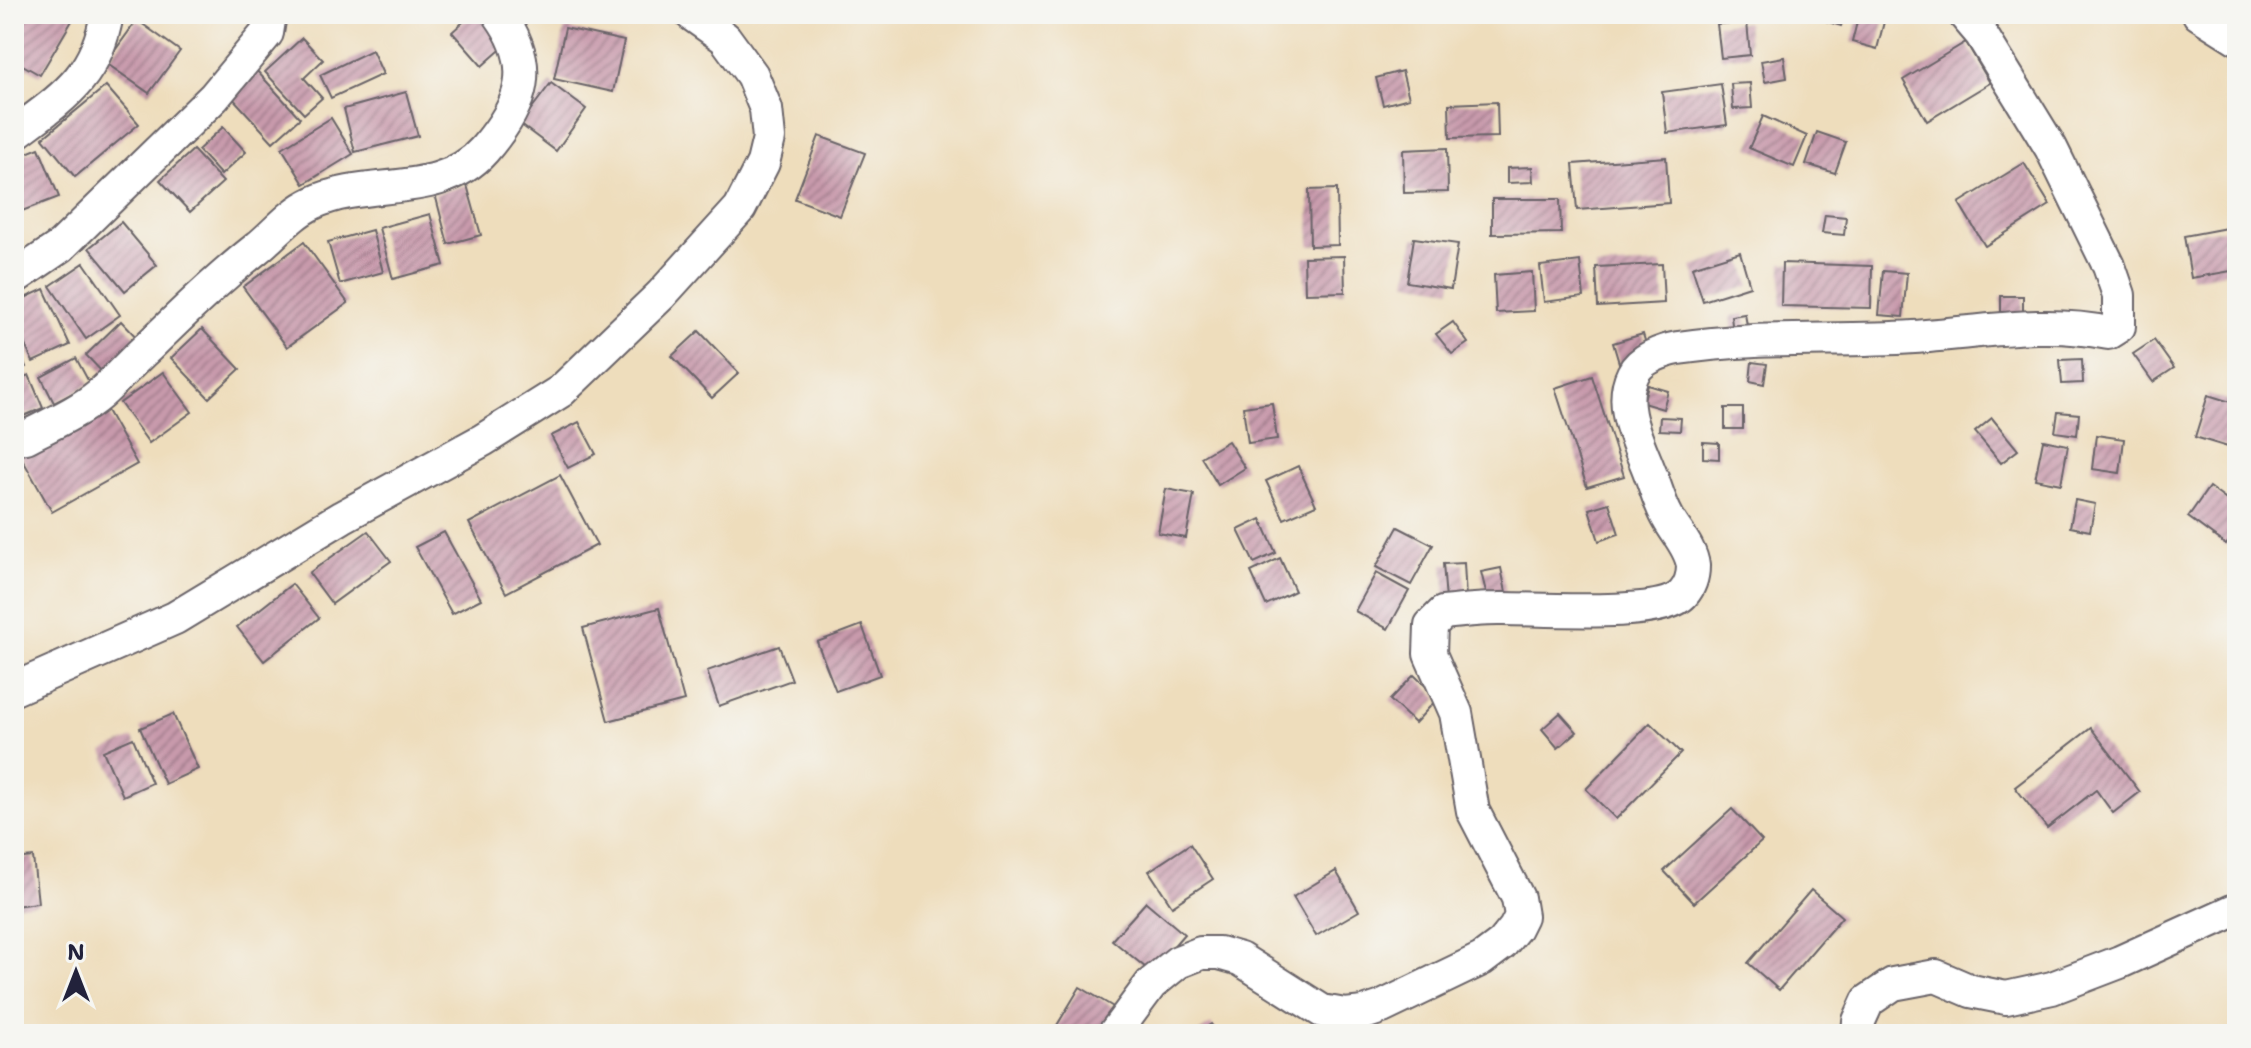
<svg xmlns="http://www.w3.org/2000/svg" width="2251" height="1048" font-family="'Shantell Sans',sans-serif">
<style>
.building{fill:url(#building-hatch)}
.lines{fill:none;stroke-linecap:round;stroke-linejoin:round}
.minor-casing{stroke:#696368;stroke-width:36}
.minor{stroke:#fff;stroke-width:32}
</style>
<defs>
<pattern id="building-hatch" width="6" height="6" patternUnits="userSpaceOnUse" patternTransform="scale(2)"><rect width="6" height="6" fill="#c89aac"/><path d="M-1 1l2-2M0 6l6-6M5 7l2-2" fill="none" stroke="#a27d8d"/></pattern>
</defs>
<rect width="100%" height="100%" fill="#f6f6f2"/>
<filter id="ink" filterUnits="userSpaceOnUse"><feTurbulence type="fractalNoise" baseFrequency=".0125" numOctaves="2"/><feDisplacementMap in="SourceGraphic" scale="16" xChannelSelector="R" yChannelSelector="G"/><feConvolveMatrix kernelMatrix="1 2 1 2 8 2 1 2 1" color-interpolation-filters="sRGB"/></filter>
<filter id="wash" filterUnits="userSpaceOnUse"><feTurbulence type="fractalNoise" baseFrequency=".006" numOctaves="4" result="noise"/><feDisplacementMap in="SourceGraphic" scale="32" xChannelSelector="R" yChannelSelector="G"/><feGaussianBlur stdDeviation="1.8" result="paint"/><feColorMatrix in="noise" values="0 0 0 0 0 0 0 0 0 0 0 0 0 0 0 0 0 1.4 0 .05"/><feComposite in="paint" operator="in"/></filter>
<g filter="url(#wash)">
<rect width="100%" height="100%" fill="#eeddbc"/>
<g id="blocks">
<g class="building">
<path d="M18,14H76L40,75L14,60V22Z"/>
<path d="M472,14H480L507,44L482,66L452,32Z"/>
<path d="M1825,14H1845L1841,26L1823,20Z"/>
<path d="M1859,14H1886L1877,49L1852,42Z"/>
<path d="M137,20L180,51L149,93L106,63Z"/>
<path d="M1747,22L1750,55L1721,58L1717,24Z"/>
<path d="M565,28L624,41L613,92L554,79Z"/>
<path d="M302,38L323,60L304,78L322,98L304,114L265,72Z"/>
<path d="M1966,42L1990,83L1927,121L1903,80Z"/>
<path d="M372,50L383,74L331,98L320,75Z"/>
<path d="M1784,57L1787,78L1765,82L1761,61Z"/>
<path d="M256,70L300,118L273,142L230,95Z"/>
<path d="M1402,71L1409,98L1383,105L1376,78Z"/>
<path d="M551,83L586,109L556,151L520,124Z"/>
<path d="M1750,83L1752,108L1733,109L1731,84Z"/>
<path d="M1721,84L1727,125L1667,133L1662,92Z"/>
<path d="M106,86L139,124L75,177L43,138Z"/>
<path d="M406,92L418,136L355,152L344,109Z"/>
<path d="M1497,102L1498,137L1450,138L1449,104Z"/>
<path d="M1763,116L1807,136L1794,167L1749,148Z"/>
<path d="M331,118L353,154L304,184L282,148Z"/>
<path d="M223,127L246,152L221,175L198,150Z"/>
<path d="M1817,132L1846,142L1835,173L1806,164Z"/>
<path d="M819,136L865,153L840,216L795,199Z"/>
<path d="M39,148L59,197L14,214V158Z"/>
<path d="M1447,148L1448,192L1404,193L1403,150Z"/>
<path d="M193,150L223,182L190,212L160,180Z"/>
<path d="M1666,157L1669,203L1577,210L1573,164Z"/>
<path d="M2024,163L2050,205L1985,246L1959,203Z"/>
<path d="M1532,167L1533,182L1507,183V168Z"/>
<path d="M467,185L481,235L448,244L435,194Z"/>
<path d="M1337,189L1338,245L1310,246L1309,190Z"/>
<path d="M1492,199H1560L1561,233L1492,234Z"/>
<path d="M430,214L444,265L393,279L379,228Z"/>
<path d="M1825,215L1846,217L1844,235L1822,233Z"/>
<path d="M121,222L157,265L125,291L89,248Z"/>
<path d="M2237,226V270L2191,278L2184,236Z"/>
<path d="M372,230L383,272L340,284L328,242Z"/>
<path d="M1414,238L1458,244L1451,289L1407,282Z"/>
<path d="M304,242L348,303L287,347L243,287Z"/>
<path d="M1740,252L1750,286L1703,301L1692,267Z"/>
<path d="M1344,256L1345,292L1305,293L1304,257Z"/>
<path d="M1580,261L1584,297L1544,302L1540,266Z"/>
<path d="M84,263L120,315L86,339L50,286Z"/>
<path d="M1782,263L1872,266L1871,308L1781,306Z"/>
<path d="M1662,264L1664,303L1598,307L1596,267Z"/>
<path d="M1883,271L1907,273L1903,317L1879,315Z"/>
<path d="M1532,272L1534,311L1496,313L1494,275Z"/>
<path d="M44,289L70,345L33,362L14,322V303Z"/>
<rect x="2001" y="296" width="22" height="23"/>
<path d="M1745,314L1748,331L1733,333L1731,316Z"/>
<path d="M121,321L140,341L105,375L86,355Z"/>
<path d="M1453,322L1468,343L1452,354L1436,334Z"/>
<path d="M202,329L240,369L209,398L171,358Z"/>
<path d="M699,331L739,373L712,398L672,356Z"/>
<path d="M1643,334L1649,354L1619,363L1613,343Z"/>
<path d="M14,338L26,367L14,372Z"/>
<path d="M2154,340L2174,368L2153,382L2133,354Z"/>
<path d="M76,358L90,384L54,403L41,377Z"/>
<path d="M2082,359L2083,383L2062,384L2060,360Z"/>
<path d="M1752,362L1767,364L1764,384L1750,381Z"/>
<path d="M163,372L192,412L149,443L120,403Z"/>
<path d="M29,375L43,408L14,420V381Z"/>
<path d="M1592,376L1624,476L1587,487L1555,388Z"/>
<path d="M1648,385L1668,391L1663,409L1643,403Z"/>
<path d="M2208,395L2237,404V428L2231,448L2195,437Z"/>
<path d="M1272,403L1277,439L1248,443L1243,407Z"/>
<path d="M105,407L137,464L52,512L20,455Z"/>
<rect x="1725" y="408" width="18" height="21"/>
<path d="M2058,412L2079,414L2077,435L2055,432Z"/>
<path d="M1660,417L1681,418L1680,431L1659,430Z"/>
<path d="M1992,418L2018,450L2001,463L1975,432Z"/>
<path d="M579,422L596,454L568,468L551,436Z"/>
<path d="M2096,435L2124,439L2120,473L2092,469Z"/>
<path d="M2043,440L2068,445L2061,484L2035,479Z"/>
<path d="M1228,441L1245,468L1218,485L1201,457Z"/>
<path d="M1703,442L1719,443V459L1703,458Z"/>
<path d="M1298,466L1316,505L1284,519L1266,481Z"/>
<path d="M560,475L597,545L506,593L469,523Z"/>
<path d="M2209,487L2237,508V530L2226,545L2188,517Z"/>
<path d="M1166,489L1194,494L1186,538L1158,533Z"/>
<path d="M2075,500L2095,504L2090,531L2070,527Z"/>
<path d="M1609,503L1619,534L1599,541L1589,509Z"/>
<path d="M1261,519L1276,553L1254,563L1238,530Z"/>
<path d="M1398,527L1433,545L1411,585L1376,567Z"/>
<path d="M368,531L391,561L332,604L309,573Z"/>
<path d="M444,532L481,599L452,614L415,547Z"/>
<path d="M1280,558L1295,591L1266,605L1251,572Z"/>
<path d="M1464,563L1466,599L1446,600L1443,564Z"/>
<path d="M1501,568L1506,592L1487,596L1481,572Z"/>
<path d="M1376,573L1409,591L1388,629L1355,611Z"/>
<path d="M292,584L319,618L264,661L237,627Z"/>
<path d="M659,608L684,701L608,721L583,628Z"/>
<path d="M862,625L880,675L836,691L817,642Z"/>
<path d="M779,646L792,680L719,706L707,671Z"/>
<path d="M1414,675L1438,698L1415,723L1390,700Z"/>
<path d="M1560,713L1577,732L1558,748L1542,729Z"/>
<path d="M173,714L198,769L165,784L140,728Z"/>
<path d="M1650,723L1681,753L1616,819L1586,789Z"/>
<path d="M2091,728L2140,792L2113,813L2096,790L2047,828L2015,787Z"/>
<path d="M133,738L152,783L123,796L103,751Z"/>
<path d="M1732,809L1762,841L1694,903L1664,871Z"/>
<path d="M1190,844L1213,879L1172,906L1149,871Z"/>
<path d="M33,857L38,903L14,906V859Z"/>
<path d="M1336,871L1359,911L1316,936L1293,897Z"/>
<path d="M1811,890L1842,917L1779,990L1748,963Z"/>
<path d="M1146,902L1184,934L1151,972L1112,940Z"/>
<path d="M1080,987L1115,1008L1099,1034H1067L1056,1027Z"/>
<path d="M1211,1024L1218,1034H1196Z"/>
<rect x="1731" y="1027" width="28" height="7"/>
</g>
</g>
</g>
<g filter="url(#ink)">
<use href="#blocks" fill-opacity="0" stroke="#696368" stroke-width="2"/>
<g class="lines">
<defs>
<g id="minor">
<path d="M2199,14L2237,38"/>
<path d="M14,134C63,97 96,78 107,14"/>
<path d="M14,278L61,246L214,97L267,33L270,14"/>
<path d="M14,439L26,437C51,424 79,412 100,394C117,379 131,362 148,347C183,313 218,279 256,249C275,234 291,213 313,203C368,177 440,200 484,150C523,105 537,66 499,14"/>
<path d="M14,689L175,618L342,517L483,440L561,391L661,295L740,208L763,163L769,138L766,109L752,75L725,38L691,14"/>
<path d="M1114,1034L1151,984L1178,962L1201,953H1219L1240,959L1322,1011L1345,1015L1364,1013L1382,1007L1482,959L1502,944L1515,928L1521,916L1518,898L1473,811L1456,713L1430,654L1431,625L1443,613C1461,611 1480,609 1498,609C1533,608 1660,619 1683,594C1690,586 1693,576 1693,566C1691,548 1676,533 1668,518C1660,504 1656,488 1650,473C1639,443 1617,406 1633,374C1640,359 1662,351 1678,348C1756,336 1836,342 1914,337C1978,333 2045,319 2108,333L2119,326V295L2109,266L2051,148L1981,34L1964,14"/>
<path d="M1858,1034L1859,1021L1868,1001L1893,984L1936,976L1971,991L2006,998L2052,988L2120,962L2237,909"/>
</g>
</defs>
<use href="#minor" class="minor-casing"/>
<use href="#minor" class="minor"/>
</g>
</g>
<rect width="2251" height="1048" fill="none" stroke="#f6f6f2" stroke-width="48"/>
<g transform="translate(76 972)" stroke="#f6f6f2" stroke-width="6" paint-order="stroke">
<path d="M0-6L14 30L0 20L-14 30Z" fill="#22223b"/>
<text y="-12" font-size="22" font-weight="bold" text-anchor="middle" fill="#22223b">N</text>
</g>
</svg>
